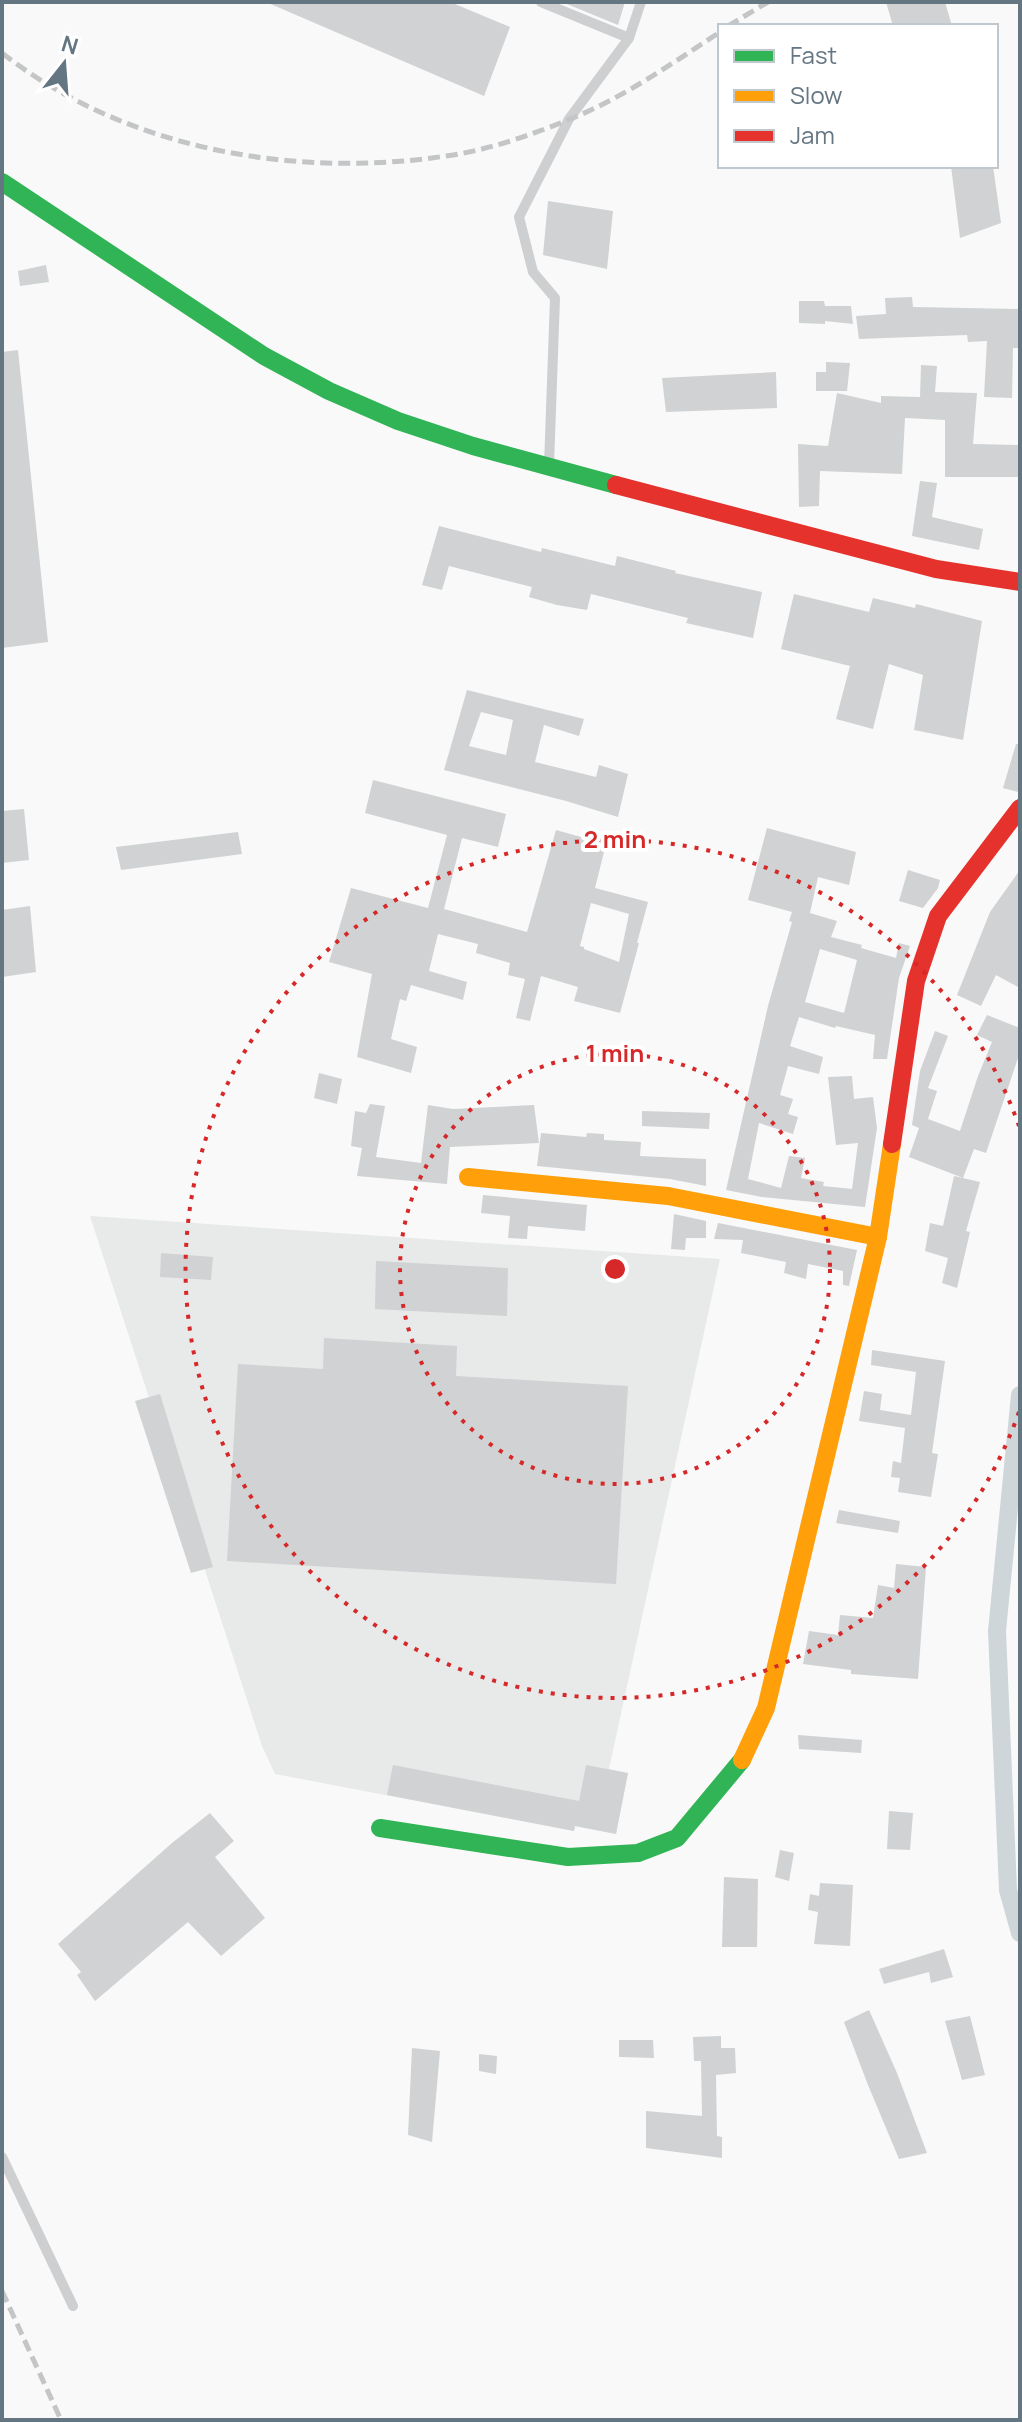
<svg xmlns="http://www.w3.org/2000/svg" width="1022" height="2422" font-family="Manrope,sans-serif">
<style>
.built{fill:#e8e9e9}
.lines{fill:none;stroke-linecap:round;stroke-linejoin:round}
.canal{stroke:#ced6d9;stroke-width:18}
.building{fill:#d0d2d3;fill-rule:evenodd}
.lane{stroke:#cecfd0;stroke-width:10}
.fast{stroke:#30b455;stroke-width:18}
.slow{stroke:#ff9f0a;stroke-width:18}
.jam{stroke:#e5322d;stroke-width:18}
.rail{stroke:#c3c5c6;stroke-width:5;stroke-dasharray:12 6;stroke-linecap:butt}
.ring{fill:none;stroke:#d62828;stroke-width:4;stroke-dasharray:4 8}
.centre{fill:#d62828;stroke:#fff;stroke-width:4}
.ring-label{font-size:24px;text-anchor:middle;font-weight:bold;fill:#d62828;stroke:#fff;stroke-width:8;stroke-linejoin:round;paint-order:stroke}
</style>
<rect width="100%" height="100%" fill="#f9f9f9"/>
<path class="built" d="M90,1216L720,1259L609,1769L628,1773L616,1834L575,1826L574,1831L275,1774L262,1746Z"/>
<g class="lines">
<path class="canal" d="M1020,1395L997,1631L1008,1890L1020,1933"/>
</g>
<g class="building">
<path d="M266,2H450L510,27L484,96Z"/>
<path d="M562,2H625L618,25Z"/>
<path d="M886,2H945L952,26H893Z"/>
<path d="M951,166H993L1001,223L960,238Z"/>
<path d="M548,201L613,211L607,269L543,255Z"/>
<path d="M46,265L49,282L20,286L18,271Z"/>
<path d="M912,297L913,307L1020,309V348H1013L1012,398L984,397L987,341L968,342L967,335L859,339L856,316L886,314L885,298Z"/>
<path d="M799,301H824L825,306H851L853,324L825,321V324L799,323Z"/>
<path d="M18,350L48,642L2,648V352Z"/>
<path d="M826,362L850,363L847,391H816V372H826Z"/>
<path d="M921,365L937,366L935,392L977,393L973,444L1020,445V477H945V420L905,418L902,474L820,471L819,506L799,507L798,444L828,446L837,393L881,403V396L920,397Z"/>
<path d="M776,372L777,408L666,412L662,378Z"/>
<path d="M920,481L937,483L932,517L983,529L979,550L912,536Z"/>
<path d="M439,526L541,552L542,548L615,566L617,556L676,571L675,573L762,592L753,638L686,623L688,618L591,594L587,610L557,605L529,597L532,587L449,566L442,590L422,585Z"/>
<path d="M794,594L869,612L873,598L915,608L916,604L982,621L963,740L914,730L923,675L889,664L873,729L836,719L850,666L781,649Z"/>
<path d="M467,690L584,719L579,736L544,725L535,762L596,777L599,765L628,774L618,817L566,801L444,770ZM481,712L513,720L506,755L469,746Z"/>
<path d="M1016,744H1020V791L1018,792L1003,788Z"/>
<path d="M373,780L506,814L498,847L462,838L444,909L527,932L556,830L606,844L595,888L648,902L637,943H639L620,1013L574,1001L578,987L541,976L530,1021L516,1018L525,979L508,975L510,963L476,953L478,944L438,934L429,971L467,982L463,1000L411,985L406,1001L400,999L391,1039L417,1047L411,1073L357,1057L372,974L329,962L351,888L428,908L447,835L365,813ZM591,903L629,914L619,962L584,949V947L580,946Z"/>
<path d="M24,809L29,860L2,863V811Z"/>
<path d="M767,828L856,852L849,885L818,877L810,913L837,921L831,937L862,945L861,948L896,958L899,943L910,946L899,978L887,1059H873L875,1035L836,1026L835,1028L799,1017L790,1046L823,1057L819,1074L788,1066L780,1095L793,1099L788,1114L798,1117L793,1134L759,1123L748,1179L781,1188L789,1156L805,1158L801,1178L824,1182L823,1186L852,1189L858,1143L836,1145L828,1077L852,1076L854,1099L873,1097L877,1128L865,1207L762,1197L726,1190L768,1006L792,922L789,921L792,912L748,900ZM820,949L857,960L844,1013L805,1002Z"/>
<path d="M238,832L242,854L121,870L116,847Z"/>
<path d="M908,870L940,880L938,888L923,908L899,901Z"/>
<path d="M1020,870V988L996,975L981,1006L957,995L990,912Z"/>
<path d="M30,906L36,972L2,977V910Z"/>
<path d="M987,1015L1020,1028V1052L986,1153L974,1149L963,1178L909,1157L919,1128L912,1125L920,1071L935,1031L948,1036L928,1088L937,1091L928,1119L960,1131L978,1076L992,1042L977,1035Z"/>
<path d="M319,1073L342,1079L337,1104L314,1098Z"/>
<path d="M370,1104L385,1106L376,1157L421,1163L428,1105L453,1109L534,1105L539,1143L450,1147L447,1184L357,1176L362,1148L351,1146L355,1111L366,1113Z"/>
<path d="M642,1111L710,1113L709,1129L642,1126Z"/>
<path d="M541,1133L586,1137L587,1133L604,1134V1140L641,1142L640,1156L706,1159V1186L670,1179L537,1166Z"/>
<path d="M954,1176L980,1182L966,1231L970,1232L957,1288L942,1283L948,1258L925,1251L930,1223L943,1226Z"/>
<path d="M483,1195L587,1205L585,1231L528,1226L527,1239L508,1238L510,1216L481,1213Z"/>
<path d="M674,1214L706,1221V1238H686L685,1250L671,1249Z"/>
<path d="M718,1223L857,1250L849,1286L843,1285V1271L808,1264L806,1279L784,1273L786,1262L741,1253L743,1240L714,1239Z"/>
<path d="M161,1253L213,1257L211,1280L160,1277Z"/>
<path d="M376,1261L508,1268L507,1316L375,1309Z"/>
<path d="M324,1338L457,1346L456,1376L628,1386L616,1584L227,1561L238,1364L323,1369Z"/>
<path d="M872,1350L945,1361L932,1453L938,1454L931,1497L898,1492L900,1478L891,1477L893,1461L901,1463L905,1428L859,1421L864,1391L882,1394L880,1410L911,1415L916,1372L871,1365Z"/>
<path d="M160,1394L213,1567L191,1573L135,1401Z"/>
<path d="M839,1510L900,1521L898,1533L836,1523Z"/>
<path d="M896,1564L926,1567L918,1679L851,1674V1670L803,1664L809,1631L838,1635L840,1615L873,1618L878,1585L894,1588Z"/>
<path d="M798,1735L862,1740L861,1753L799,1749Z"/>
<path d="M393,1765L579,1801L586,1765L628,1773L616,1834L575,1826L574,1831L387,1795Z"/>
<path d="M889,1811L913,1813L910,1850L887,1849Z"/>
<path d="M210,1813L234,1841L215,1857L265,1918L221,1956L188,1922L95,2001L77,1975L81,1972L58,1944L172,1843Z"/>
<path d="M780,1850L794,1853L789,1881L775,1877Z"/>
<path d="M724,1877L758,1879L757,1947H722Z"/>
<path d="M820,1883L853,1885L850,1946L814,1944L818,1912L808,1910L810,1894L819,1896Z"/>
<path d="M944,1949L953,1977L931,1983L929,1972L884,1984L879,1969Z"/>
<path d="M869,2010L897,2073L927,2153L899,2159L868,2085L844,2022Z"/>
<path d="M970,2016L985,2075L962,2080L945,2021Z"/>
<path d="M721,2036V2048H735L736,2073L716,2075L717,2136L722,2137V2158L646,2148V2111L702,2116L701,2061H694L693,2037Z"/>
<path d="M619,2040H653L654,2058L619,2057Z"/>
<path d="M412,2048L440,2051L432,2142L408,2135Z"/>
<path d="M479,2054L497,2056L496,2074L479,2071Z"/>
</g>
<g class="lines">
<g class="lane">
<path d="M541,2L629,38"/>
<path d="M549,465L555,298L533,272L519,217L569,119L629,38L641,2"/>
<path d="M2,2157L73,2306"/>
</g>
<g class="fast">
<path d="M2,182L264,356L329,391L398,421L473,446L616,485"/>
<path d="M380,1828L568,1857L638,1853L677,1838L742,1760"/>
</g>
<g class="slow">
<path d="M468,1177L668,1196L878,1237"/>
<path d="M742,1760L766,1708L878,1237L892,1144"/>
</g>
<g class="jam">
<path d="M616,485L936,569L1020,582"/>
<path d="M892,1144L916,981L938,916L1020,808"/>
</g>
<g class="rail">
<path d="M728,26L768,2"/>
<path d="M2,53C125,149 293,179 446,156C485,151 531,135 568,120C623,98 671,64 720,32"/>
<path d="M2,2291L61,2420"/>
</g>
</g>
<g class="ring">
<circle cx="615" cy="1269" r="215"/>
<path d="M1019 1412A429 429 0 1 1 1019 1126"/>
</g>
<circle cx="615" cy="1269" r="12" class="centre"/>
<g class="ring-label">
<text x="615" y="848">2 min</text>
<text x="615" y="1062">1 min</text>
</g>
<rect width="1022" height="2422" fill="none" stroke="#657683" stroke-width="8"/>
<rect x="718" y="24" width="280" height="144" fill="#ffffff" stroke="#c1c8cd" stroke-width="2"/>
<rect x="734" y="50" width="40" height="12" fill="#30b455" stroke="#c1c8cd" stroke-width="2"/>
<text x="790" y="64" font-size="24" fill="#657683">Fast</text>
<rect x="734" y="90" width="40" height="12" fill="#ff9f0a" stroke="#c1c8cd" stroke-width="2"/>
<text x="790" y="104" font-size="24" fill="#657683">Slow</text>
<rect x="734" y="130" width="40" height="12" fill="#e5322d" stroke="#c1c8cd" stroke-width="2"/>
<text x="790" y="144" font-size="24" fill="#657683">Jam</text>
<g transform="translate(64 64) rotate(17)" stroke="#ffffff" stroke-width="6" paint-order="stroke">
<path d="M0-6L14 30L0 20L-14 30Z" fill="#657683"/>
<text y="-12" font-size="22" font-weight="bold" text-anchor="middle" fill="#657683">N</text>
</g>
</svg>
